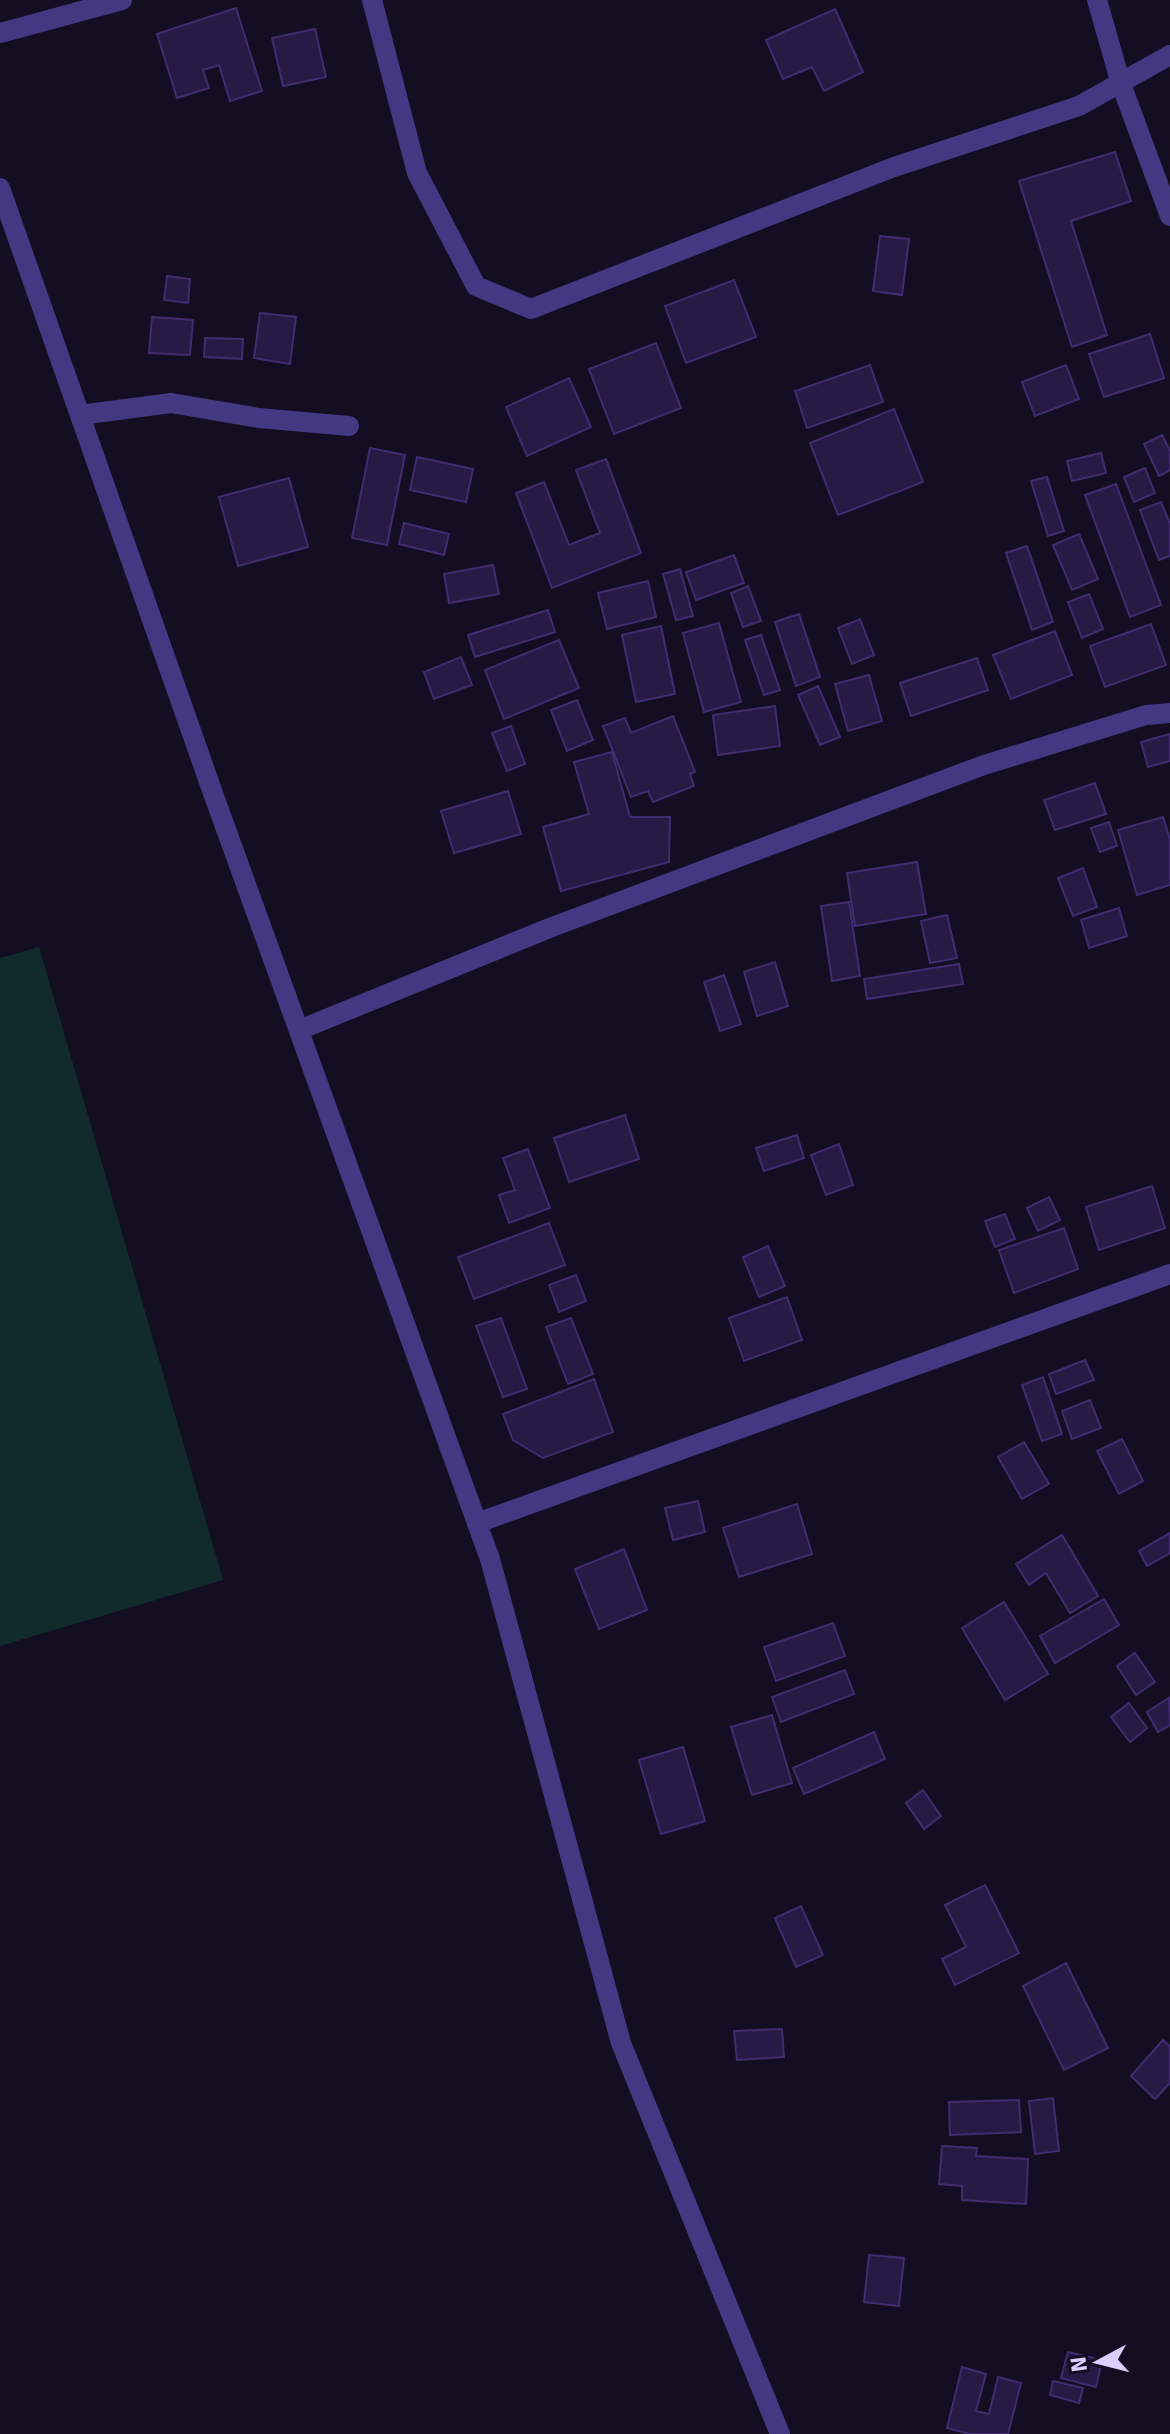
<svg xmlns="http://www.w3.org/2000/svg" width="1170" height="2434" font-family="Signika,sans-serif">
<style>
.pitch{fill:#112b2d}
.building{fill:#271a44;stroke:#402c70;stroke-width:2}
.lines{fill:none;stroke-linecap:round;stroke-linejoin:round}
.street{stroke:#433882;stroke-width:20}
</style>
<rect width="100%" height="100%" fill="#140e23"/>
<path class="pitch" d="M39,947L223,1580L0,1646V958Z"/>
<g class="building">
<path d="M236,8L262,91L230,101L219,65L203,70L209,88L177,98L157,34Z"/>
<path d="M835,9L863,72L824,91L812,67L783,79L766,40Z"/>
<path d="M315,29L326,77L283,86L272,38Z"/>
<path d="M1115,152L1131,201L1071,221L1107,335L1072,347L1019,181Z"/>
<path d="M880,236L909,239L902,295L873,291Z"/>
<path d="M167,276L190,279L188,303L164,300Z"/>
<path d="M734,280L756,337L686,363L665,306Z"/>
<path d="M260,313L296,317L290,364L254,358Z"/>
<path d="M152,317L193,320L190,355L149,353Z"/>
<path d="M1150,334L1164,378L1104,397L1089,354Z"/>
<path d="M205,338L243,339L242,359L204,357Z"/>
<path d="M656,343L681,408L614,434L589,369Z"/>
<path d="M870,365L883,402L807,428L795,391Z"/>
<path d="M1066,365L1079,399L1035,416L1022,382Z"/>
<path d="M569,378L591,427L527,456L506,407Z"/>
<path d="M894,409L923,482L838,515L810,443Z"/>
<path d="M1162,435L1170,451V470L1159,476L1144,444Z"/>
<path d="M370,448L405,455L387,545L352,538Z"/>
<path d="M1101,453L1106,473L1072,481L1067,461Z"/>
<path d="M417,457L473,469L466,502L410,490Z"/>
<path d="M606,459L641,553L552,588L516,493L544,482L569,545L600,533L576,470Z"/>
<path d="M1145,468L1155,493L1134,502L1124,477Z"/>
<path d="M1047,477L1064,531L1048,536L1031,481Z"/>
<path d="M289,478L308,547L238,566L219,497Z"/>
<path d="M1116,484L1161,605L1130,617L1085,495Z"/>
<path d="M1161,502L1170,524V556L1159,560L1140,510Z"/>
<path d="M404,523L449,534L444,555L399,544Z"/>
<path d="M1079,534L1098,579L1072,590L1053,545Z"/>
<path d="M1027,546L1053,622L1032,630L1006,553Z"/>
<path d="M734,555L744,583L696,600L686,572Z"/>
<path d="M493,565L499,594L449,603L444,574Z"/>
<path d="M680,569L693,616L676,620L663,574Z"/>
<path d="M648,581L656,617L607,629L598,593Z"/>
<path d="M748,586L761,621L743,627L731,593Z"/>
<path d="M1089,594L1103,629L1082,638L1068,602Z"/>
<path d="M548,610L555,632L475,657L468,635Z"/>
<path d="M799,614L820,677L796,686L775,622Z"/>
<path d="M860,619L874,655L852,664L838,628Z"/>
<path d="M719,623L741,702L704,712L683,633Z"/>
<path d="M1151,624L1166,665L1105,687L1090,646Z"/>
<path d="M661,626L675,694L636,702L622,635Z"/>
<path d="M1055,631L1072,675L1011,699L993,655Z"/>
<path d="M761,635L780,690L764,695L745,640Z"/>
<path d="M559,640L579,688L504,719L485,670Z"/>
<path d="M461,657L472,685L434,699L424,672Z"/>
<path d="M977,658L988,690L911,716L900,683Z"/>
<path d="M869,675L882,721L848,731L835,684Z"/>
<path d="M818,686L840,737L820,745L798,695Z"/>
<path d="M577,700L593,740L567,751L551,710Z"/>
<path d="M775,706L780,746L718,755L713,715Z"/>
<path d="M673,716L695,772L690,774L694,786L653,802L648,791L631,797L603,726L625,718L631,733Z"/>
<path d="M511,726L525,764L507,771L492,733Z"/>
<path d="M1170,734V761L1148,767L1141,742Z"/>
<path d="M612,752L630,817H670L669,862L561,891L543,827L589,814L574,762Z"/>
<path d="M1095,783L1106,814L1055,830L1044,800Z"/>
<path d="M508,791L521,834L454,853L441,811Z"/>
<path d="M1163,817L1170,840V885L1137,895L1118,830Z"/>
<path d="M1109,822L1117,846L1100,852L1091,828Z"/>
<path d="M917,862L926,914L855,926L847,873Z"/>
<path d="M1083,868L1097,907L1073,916L1058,878Z"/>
<path d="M849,902L860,976L832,981L821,906Z"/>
<path d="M1119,908L1127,936L1089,948L1081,920Z"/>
<path d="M947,915L957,958L930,963L921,921Z"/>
<path d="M775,962L788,1006L757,1016L744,972Z"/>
<path d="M959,964L963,984L867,999L864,979Z"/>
<path d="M724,975L741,1024L720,1031L704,982Z"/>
<path d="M625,1115L639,1159L569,1182L554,1138Z"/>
<path d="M797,1135L804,1158L764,1171L756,1148Z"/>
<path d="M839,1144L853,1185L826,1195L811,1155Z"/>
<path d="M528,1149L550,1208L509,1223L499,1195L515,1190L503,1158Z"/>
<path d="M1152,1186L1165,1228L1099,1250L1086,1207Z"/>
<path d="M1049,1197L1060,1220L1038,1231L1027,1208Z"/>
<path d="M1005,1214L1015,1239L995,1247L985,1221Z"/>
<path d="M549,1223L565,1265L474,1299L458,1257Z"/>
<path d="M1064,1228L1078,1269L1014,1293L999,1250Z"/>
<path d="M768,1246L785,1286L759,1297L743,1257Z"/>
<path d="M576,1275L586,1301L559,1312L549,1285Z"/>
<path d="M787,1297L802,1340L744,1361L729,1318Z"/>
<path d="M501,1318L527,1389L503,1397L476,1326Z"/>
<path d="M571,1318L593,1374L568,1384L546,1327Z"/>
<path d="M1085,1360L1094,1380L1056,1394L1049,1374Z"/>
<path d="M1043,1377L1062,1434L1042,1441L1022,1385Z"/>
<path d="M594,1379L613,1432L543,1458L513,1440L503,1414Z"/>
<path d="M1090,1400L1101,1428L1072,1439L1062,1411Z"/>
<path d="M1122,1439L1143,1481L1119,1494L1097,1451Z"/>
<path d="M1024,1442L1049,1484L1022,1499L998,1457Z"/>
<path d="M698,1501L705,1532L673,1540L665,1508Z"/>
<path d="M797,1504L812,1554L739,1577L723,1528Z"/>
<path d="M1170,1533V1553L1147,1566L1139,1551Z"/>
<path d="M1062,1535L1098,1596L1070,1613L1046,1573L1029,1585L1016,1564Z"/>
<path d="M624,1549L647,1610L599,1629L575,1569Z"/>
<path d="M1104,1599L1119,1625L1055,1663L1040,1636Z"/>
<path d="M1004,1602L1048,1674L1005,1700L962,1628Z"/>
<path d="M833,1623L845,1656L776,1681L764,1647Z"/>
<path d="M1135,1653L1155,1682L1136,1695L1117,1666Z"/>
<path d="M845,1670L854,1694L781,1722L772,1697Z"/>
<path d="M1169,1698L1170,1725L1158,1732L1147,1712Z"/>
<path d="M1129,1703L1147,1728L1130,1742L1111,1717Z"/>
<path d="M772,1715L792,1783L752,1795L731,1727Z"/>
<path d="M874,1732L885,1759L804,1794L793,1768Z"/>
<path d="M683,1747L705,1821L661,1834L639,1760Z"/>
<path d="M923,1790L941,1816L924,1829L906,1803Z"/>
<path d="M985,1885L1019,1953L955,1985L942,1959L966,1947L945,1905Z"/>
<path d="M801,1906L823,1955L796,1967L775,1918Z"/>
<path d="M1066,1963L1108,2048L1064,2070L1023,1986Z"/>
<path d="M782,2029L784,2057L737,2060L734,2031Z"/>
<path d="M1163,2040L1170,2046V2083L1155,2099L1131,2076Z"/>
<path d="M1053,2098L1059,2151L1035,2154L1029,2101Z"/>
<path d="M1019,2100L1021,2132L950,2135L949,2102Z"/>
<path d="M942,2146L977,2148L976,2156L1028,2159L1026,2204L962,2200V2186L939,2184Z"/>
<path d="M869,2255L904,2258L899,2306L864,2302Z"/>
<path d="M1068,2352L1102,2360L1096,2387L1061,2378Z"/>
<path d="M962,2367L986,2374L976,2411L989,2414L998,2377L1021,2383L1008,2434H970L947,2428Z"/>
<path d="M1053,2381L1083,2388L1079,2403L1050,2395Z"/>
</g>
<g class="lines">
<g class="street">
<path d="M372,0L417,173L476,286L531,309L894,167L1079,106L1170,55"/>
<path d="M1097,0L1121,84L1170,216"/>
<path d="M0,33L122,0"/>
<path d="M0,188L214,796L490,1559L621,2043L780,2434"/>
<path d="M80,415L171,403L259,418L349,426"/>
<path d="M299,1030L552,927L984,765L1146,715L1170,713"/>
<path d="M477,1523L1170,1274"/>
</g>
</g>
<g transform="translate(1098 2362) rotate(263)" stroke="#140e23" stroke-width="6" paint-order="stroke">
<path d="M0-6L14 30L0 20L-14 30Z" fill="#dad0ff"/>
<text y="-12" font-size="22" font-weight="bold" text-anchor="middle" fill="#dad0ff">N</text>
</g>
</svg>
